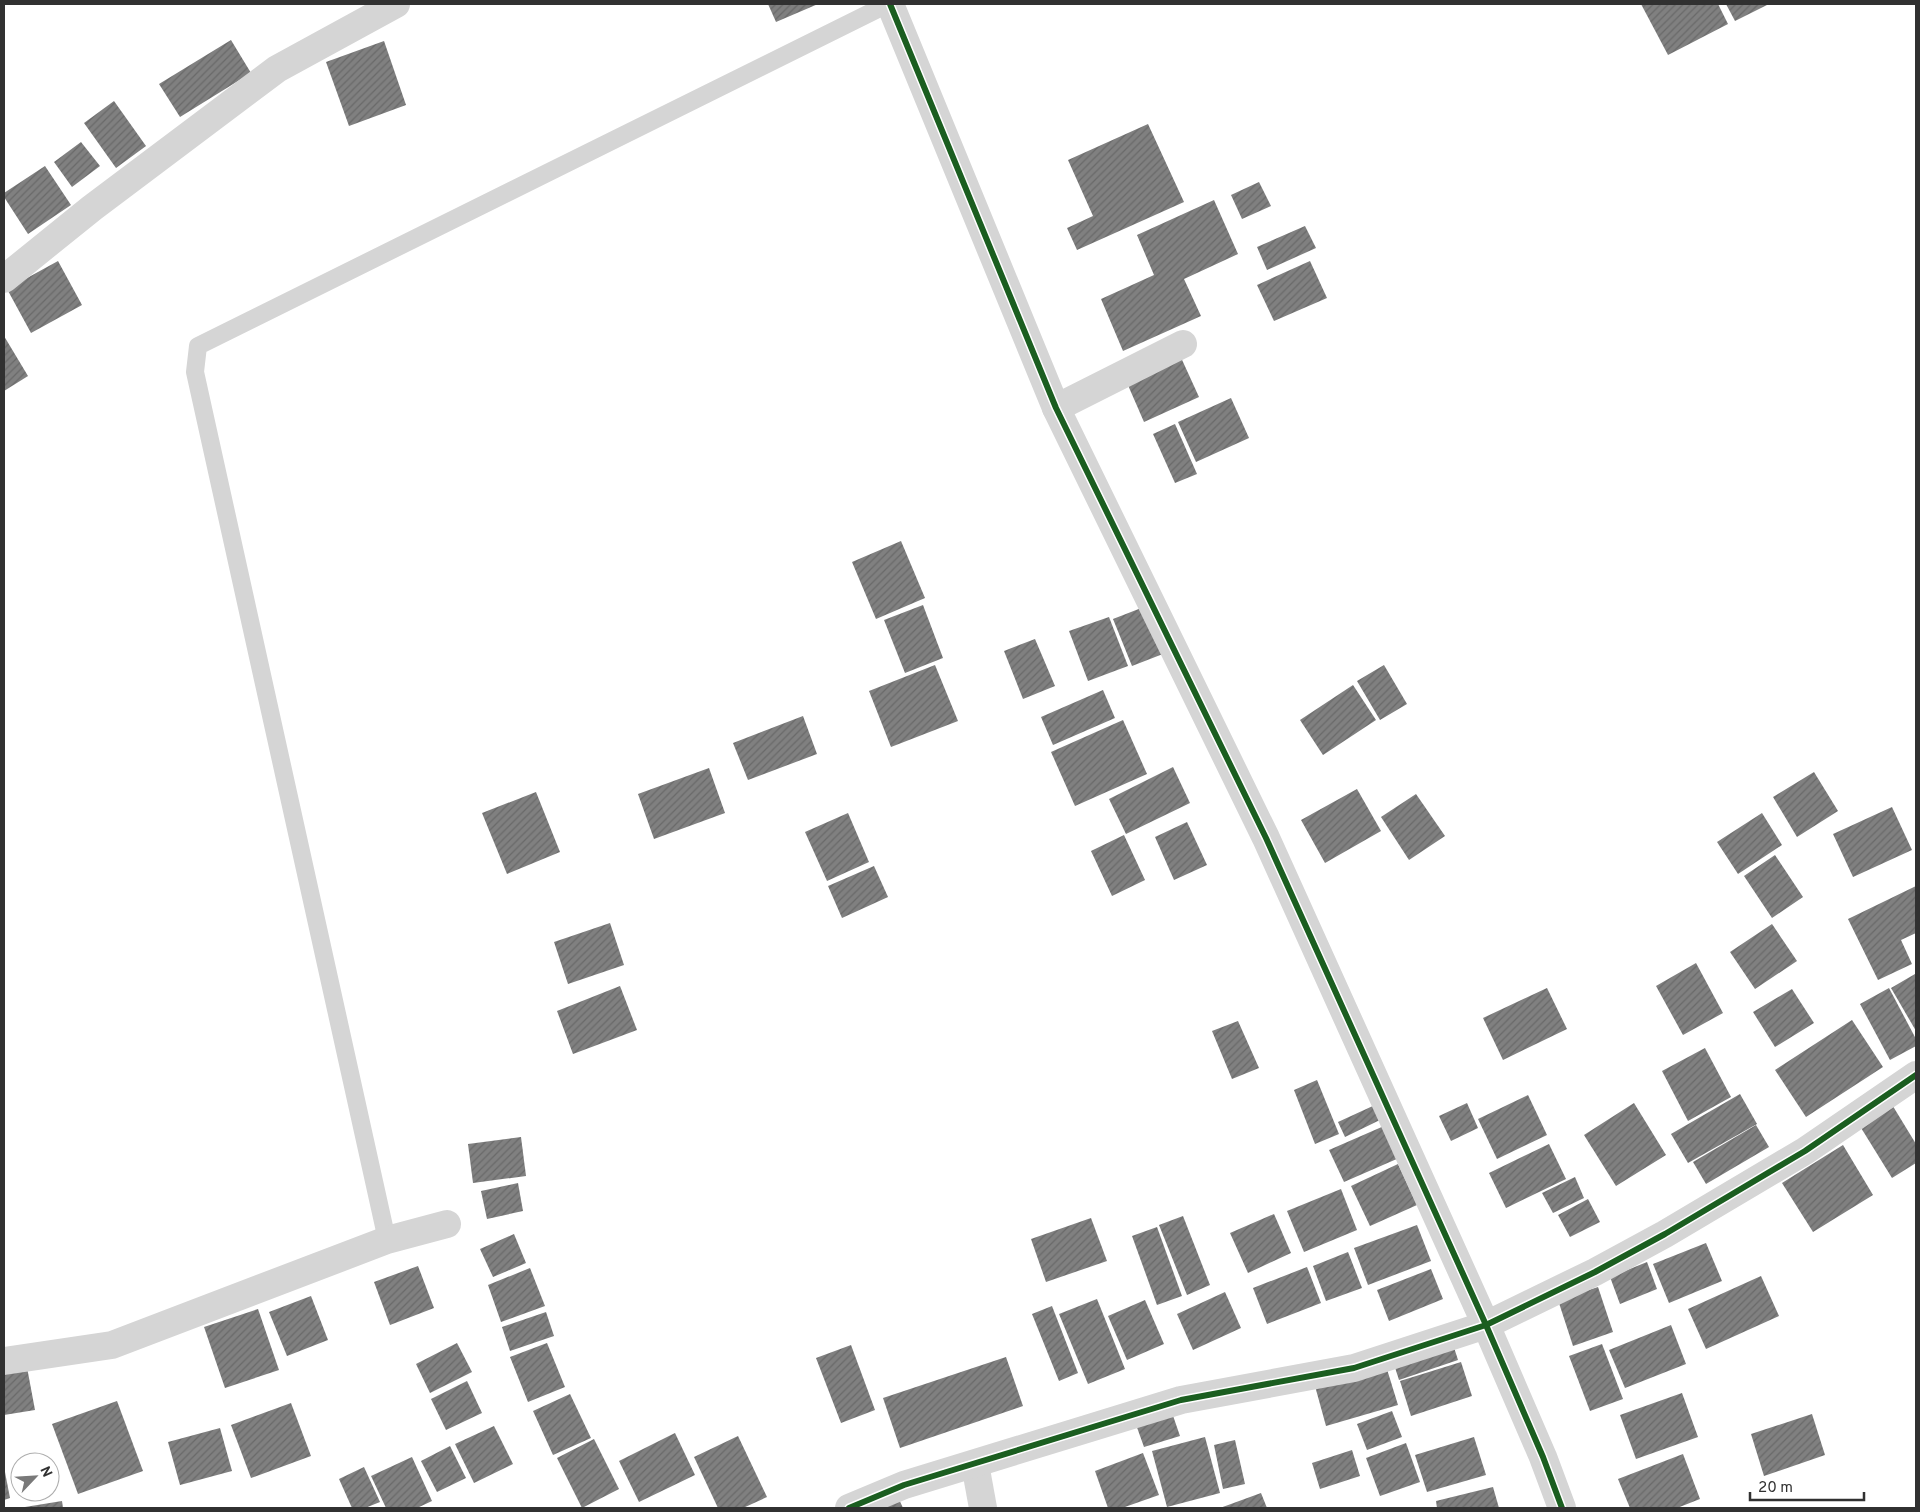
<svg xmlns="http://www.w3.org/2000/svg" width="1920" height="1512" font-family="Overpass,sans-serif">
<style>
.building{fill:url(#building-hatch)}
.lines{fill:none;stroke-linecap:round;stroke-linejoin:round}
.service{stroke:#d5d5d5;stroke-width:18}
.minor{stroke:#d5d5d5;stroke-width:28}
.cycleway-casing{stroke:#fff;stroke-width:9}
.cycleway{stroke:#1b5e20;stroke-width:6}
</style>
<defs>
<pattern id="building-hatch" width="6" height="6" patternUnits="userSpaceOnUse" patternTransform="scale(1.25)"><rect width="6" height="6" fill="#808080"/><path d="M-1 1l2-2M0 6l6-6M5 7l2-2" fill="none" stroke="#696969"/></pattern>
</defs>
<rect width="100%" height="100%" fill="#fff"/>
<g class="building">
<path d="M768,4H818L776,22Z"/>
<path d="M1641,4H1718L1728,24L1668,55Z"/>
<path d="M1726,4H1769L1735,21Z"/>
<path d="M231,40L251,73L180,117L159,84Z"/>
<path d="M384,41L406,105L349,126L326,62Z"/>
<path d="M114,101L146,146L116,168L84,123Z"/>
<path d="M1148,124L1184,202L1077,250L1067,228L1093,216L1068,160Z"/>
<path d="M81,142L100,166L72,187L54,162Z"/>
<path d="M45,166L71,205L28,234L4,197V193Z"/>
<path d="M1259,182L1271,206L1242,219L1231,195Z"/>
<path d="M1214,200L1238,254L1184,279L1201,316L1123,351L1101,299L1154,275L1137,235Z"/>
<path d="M1305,226L1316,248L1267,270L1257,247Z"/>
<path d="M58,261L82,305L31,333L7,289Z"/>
<path d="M1310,261L1327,298L1274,321L1257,285Z"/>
<path d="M4,336L28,376L4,391Z"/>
<path d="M1178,351L1199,397L1144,422L1124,376Z"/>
<path d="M1231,398L1249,438L1196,462L1178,422Z"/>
<path d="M1175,424L1197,474L1175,483L1153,434Z"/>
<path d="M901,541L925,598L876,619L852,562Z"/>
<path d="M923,605L943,658L905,673L884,620Z"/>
<path d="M1149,605L1168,652L1132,666L1113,619Z"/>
<path d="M1109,617L1128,666L1088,681L1069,631Z"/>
<path d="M1035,639L1055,686L1023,699L1004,651Z"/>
<path d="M935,665L958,721L891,747L869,691Z"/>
<path d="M1384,665L1407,704L1380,720L1357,681Z"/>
<path d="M1353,685L1376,720L1323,755L1300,720Z"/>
<path d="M1103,690L1115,718L1053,745L1041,717Z"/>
<path d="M803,716L817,754L748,780L733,743Z"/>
<path d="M1123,720L1147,774L1075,806L1051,752Z"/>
<path d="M1173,767L1190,803L1126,834L1109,799Z"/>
<path d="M709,768L725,813L654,839L638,794Z"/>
<path d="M1814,772L1838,811L1797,837L1773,797Z"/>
<path d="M1357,789L1381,831L1325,863L1301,820Z"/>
<path d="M536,792L560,852L507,874L482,813Z"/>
<path d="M1416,794L1445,836L1409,860L1381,817Z"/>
<path d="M1892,807L1912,850L1853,877L1833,834Z"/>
<path d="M848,813L869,862L827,881L805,832Z"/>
<path d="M1762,813L1782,845L1738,874L1717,842Z"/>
<path d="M1187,822L1207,865L1174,880L1155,837Z"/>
<path d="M1124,835L1145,880L1112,896L1091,851Z"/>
<path d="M1775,855L1803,897L1772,918L1744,876Z"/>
<path d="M874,866L888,897L842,918L828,886Z"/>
<path d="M1916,886V933L1901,940L1912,964L1878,980L1848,919Z"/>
<path d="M610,923L624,965L568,984L554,942Z"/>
<path d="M1772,924L1797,961L1755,989L1730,952Z"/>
<path d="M1696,963L1723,1013L1683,1035L1656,986Z"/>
<path d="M1915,974L1916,977V1031L1891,988Z"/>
<path d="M620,986L637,1030L573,1054L557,1011Z"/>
<path d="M1547,988L1567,1029L1503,1060L1483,1018Z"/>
<path d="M1889,988L1916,1039V1046L1890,1060L1860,1004Z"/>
<path d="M1792,989L1814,1023L1775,1047L1753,1012Z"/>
<path d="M1852,1020L1883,1067L1806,1117L1775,1070Z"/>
<path d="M1238,1021L1259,1068L1232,1079L1212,1031Z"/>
<path d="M1705,1048L1731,1097L1688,1121L1662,1071Z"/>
<path d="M1317,1080L1339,1134L1315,1144L1294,1090Z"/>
<path d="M1740,1094L1757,1124L1688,1163L1671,1134Z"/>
<path d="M1528,1095L1547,1135L1497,1159L1478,1119Z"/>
<path d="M1467,1103L1478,1128L1451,1141L1439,1116Z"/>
<path d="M1634,1103L1666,1155L1616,1186L1584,1135Z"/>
<path d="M1891,1103L1916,1144V1163L1892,1178L1858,1123Z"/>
<path d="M1375,1105L1382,1119L1345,1137L1338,1122Z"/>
<path d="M1756,1125L1769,1147L1706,1184L1693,1162Z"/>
<path d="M1384,1126L1399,1158L1344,1182L1329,1150Z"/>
<path d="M521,1137L526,1176L473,1183L468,1144Z"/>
<path d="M1549,1144L1566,1179L1506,1208L1489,1173Z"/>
<path d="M1843,1145L1873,1195L1813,1232L1782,1183Z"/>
<path d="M1398,1164L1417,1205L1370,1226L1351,1186Z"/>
<path d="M1575,1177L1584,1198L1553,1213L1542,1193Z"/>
<path d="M518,1183L523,1211L487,1219L481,1191Z"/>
<path d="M1341,1189L1357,1230L1304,1252L1287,1211Z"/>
<path d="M1588,1199L1600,1222L1570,1237L1558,1215Z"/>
<path d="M1274,1214L1291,1253L1248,1273L1230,1233Z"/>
<path d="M1183,1216L1210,1285L1187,1295L1159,1225Z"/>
<path d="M1091,1218L1107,1261L1046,1282L1031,1239Z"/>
<path d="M1417,1225L1431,1261L1368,1285L1354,1248Z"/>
<path d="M1157,1227L1182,1296L1157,1305L1132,1236Z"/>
<path d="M514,1234L526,1263L493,1277L480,1249Z"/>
<path d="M1706,1243L1722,1281L1669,1303L1653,1264Z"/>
<path d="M1348,1252L1362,1288L1326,1301L1313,1266Z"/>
<path d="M1647,1262L1657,1289L1620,1304L1610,1277Z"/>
<path d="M418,1266L434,1308L390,1325L374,1282Z"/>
<path d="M1307,1267L1321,1303L1267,1324L1253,1288Z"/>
<path d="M530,1268L545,1306L501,1322L488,1285Z"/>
<path d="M1431,1269L1443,1299L1389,1321L1377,1290Z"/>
<path d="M1761,1276L1779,1316L1706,1349L1688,1309Z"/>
<path d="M1598,1287L1613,1332L1573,1346L1558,1300Z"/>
<path d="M1225,1292L1241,1328L1193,1350L1177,1314Z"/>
<path d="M311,1296L328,1340L287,1356L269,1312Z"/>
<path d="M1097,1299L1125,1369L1088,1384L1059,1314Z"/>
<path d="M1145,1300L1164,1344L1127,1360L1108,1316Z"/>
<path d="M1052,1306L1078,1373L1059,1381L1032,1314Z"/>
<path d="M258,1309L279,1370L225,1388L204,1327Z"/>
<path d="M546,1312L554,1336L510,1351L502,1327Z"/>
<path d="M1671,1325L1686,1364L1625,1388L1609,1350Z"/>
<path d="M1451,1338L1458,1360L1399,1380L1392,1358Z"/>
<path d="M457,1343L472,1372L430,1393L416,1364Z"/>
<path d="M547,1343L565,1387L528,1402L510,1357Z"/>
<path d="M1602,1344L1623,1399L1590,1411L1569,1356Z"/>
<path d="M851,1345L875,1410L841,1423L816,1358Z"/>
<path d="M1006,1357L1023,1406L900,1448L883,1398Z"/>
<path d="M26,1362L35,1410L4,1415V1366Z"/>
<path d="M1461,1362L1472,1396L1411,1416L1400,1381Z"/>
<path d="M1386,1366L1398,1405L1326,1426L1315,1386Z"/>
<path d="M467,1381L482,1413L446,1430L431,1399Z"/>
<path d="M1682,1393L1698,1437L1636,1459L1620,1415Z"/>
<path d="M570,1394L591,1438L553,1455L533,1411Z"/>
<path d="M117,1401L143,1471L78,1494L52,1424Z"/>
<path d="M291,1403L311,1456L251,1478L231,1425Z"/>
<path d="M1170,1407L1180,1436L1144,1447L1134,1419Z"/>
<path d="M1392,1411L1402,1437L1367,1450L1357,1424Z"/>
<path d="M1812,1414L1825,1455L1764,1476L1751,1434Z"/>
<path d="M494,1426L513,1464L474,1483L455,1444Z"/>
<path d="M220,1428L232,1471L180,1485L168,1442Z"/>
<path d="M675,1433L695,1475L639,1502L619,1461Z"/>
<path d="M738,1436L767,1497L743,1508H718L694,1457Z"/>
<path d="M1205,1437L1220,1493L1167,1507L1152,1451Z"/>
<path d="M1474,1437L1486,1475L1427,1492L1415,1455Z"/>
<path d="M594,1439L619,1489L582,1508L557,1458Z"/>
<path d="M1235,1440L1245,1484L1223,1489L1214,1445Z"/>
<path d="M1406,1443L1420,1482L1380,1496L1366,1458Z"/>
<path d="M450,1446L466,1478L437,1492L421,1461Z"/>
<path d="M1352,1450L1360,1476L1320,1489L1312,1463Z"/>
<path d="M1143,1453L1159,1495L1122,1508H1108L1095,1471Z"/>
<path d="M1683,1454L1700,1499L1677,1508H1630L1618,1479Z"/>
<path d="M412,1457L432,1501L417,1508H386L371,1476Z"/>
<path d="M4,1467L10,1498L4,1500Z"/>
<path d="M364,1467L380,1502L365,1508H352L339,1479Z"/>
<path d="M1493,1487L1499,1508H1437L1436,1501Z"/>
<path d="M1261,1493L1267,1508H1220Z"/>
<path d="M898,1497L903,1508H870Z"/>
<path d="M62,1501L63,1508H25V1507Z"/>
</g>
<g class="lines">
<path class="service" d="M387,1240L195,372L198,346L888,4"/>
<g class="minor">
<path d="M890,4L1056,408L1266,838L1486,1325L1543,1457L1562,1508"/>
<path d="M4,279L92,208L277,69L396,4"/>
<path d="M1056,408L1183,344"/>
<path d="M4,1361L112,1345L387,1240L447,1224"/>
<path d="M975,1464L983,1508"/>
<path d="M849,1508L904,1485L1181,1400L1354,1368L1486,1325L1595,1272L1665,1234L1805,1151L1916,1075"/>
</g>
<defs>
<g id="cycleway">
<path d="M890,4L1056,408L1266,838L1486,1325L1543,1457L1562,1508"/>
<path d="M849,1508L904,1485L1181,1400L1354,1368L1486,1325L1595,1272L1665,1234L1805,1151L1916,1075"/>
</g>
</defs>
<use href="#cycleway" class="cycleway-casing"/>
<use href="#cycleway" class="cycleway"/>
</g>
<rect width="1920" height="1512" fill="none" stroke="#313131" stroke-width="10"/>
<g transform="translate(35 1477) rotate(65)"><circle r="24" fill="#ffffff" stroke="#adadad"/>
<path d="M0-4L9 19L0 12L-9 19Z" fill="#797979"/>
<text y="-8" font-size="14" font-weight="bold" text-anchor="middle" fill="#313131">N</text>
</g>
<path d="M1750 1492v8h114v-8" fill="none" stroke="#313131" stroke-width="2.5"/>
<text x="1758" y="1492" font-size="15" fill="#313131" stroke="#ffffff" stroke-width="4" paint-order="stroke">20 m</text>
</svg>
